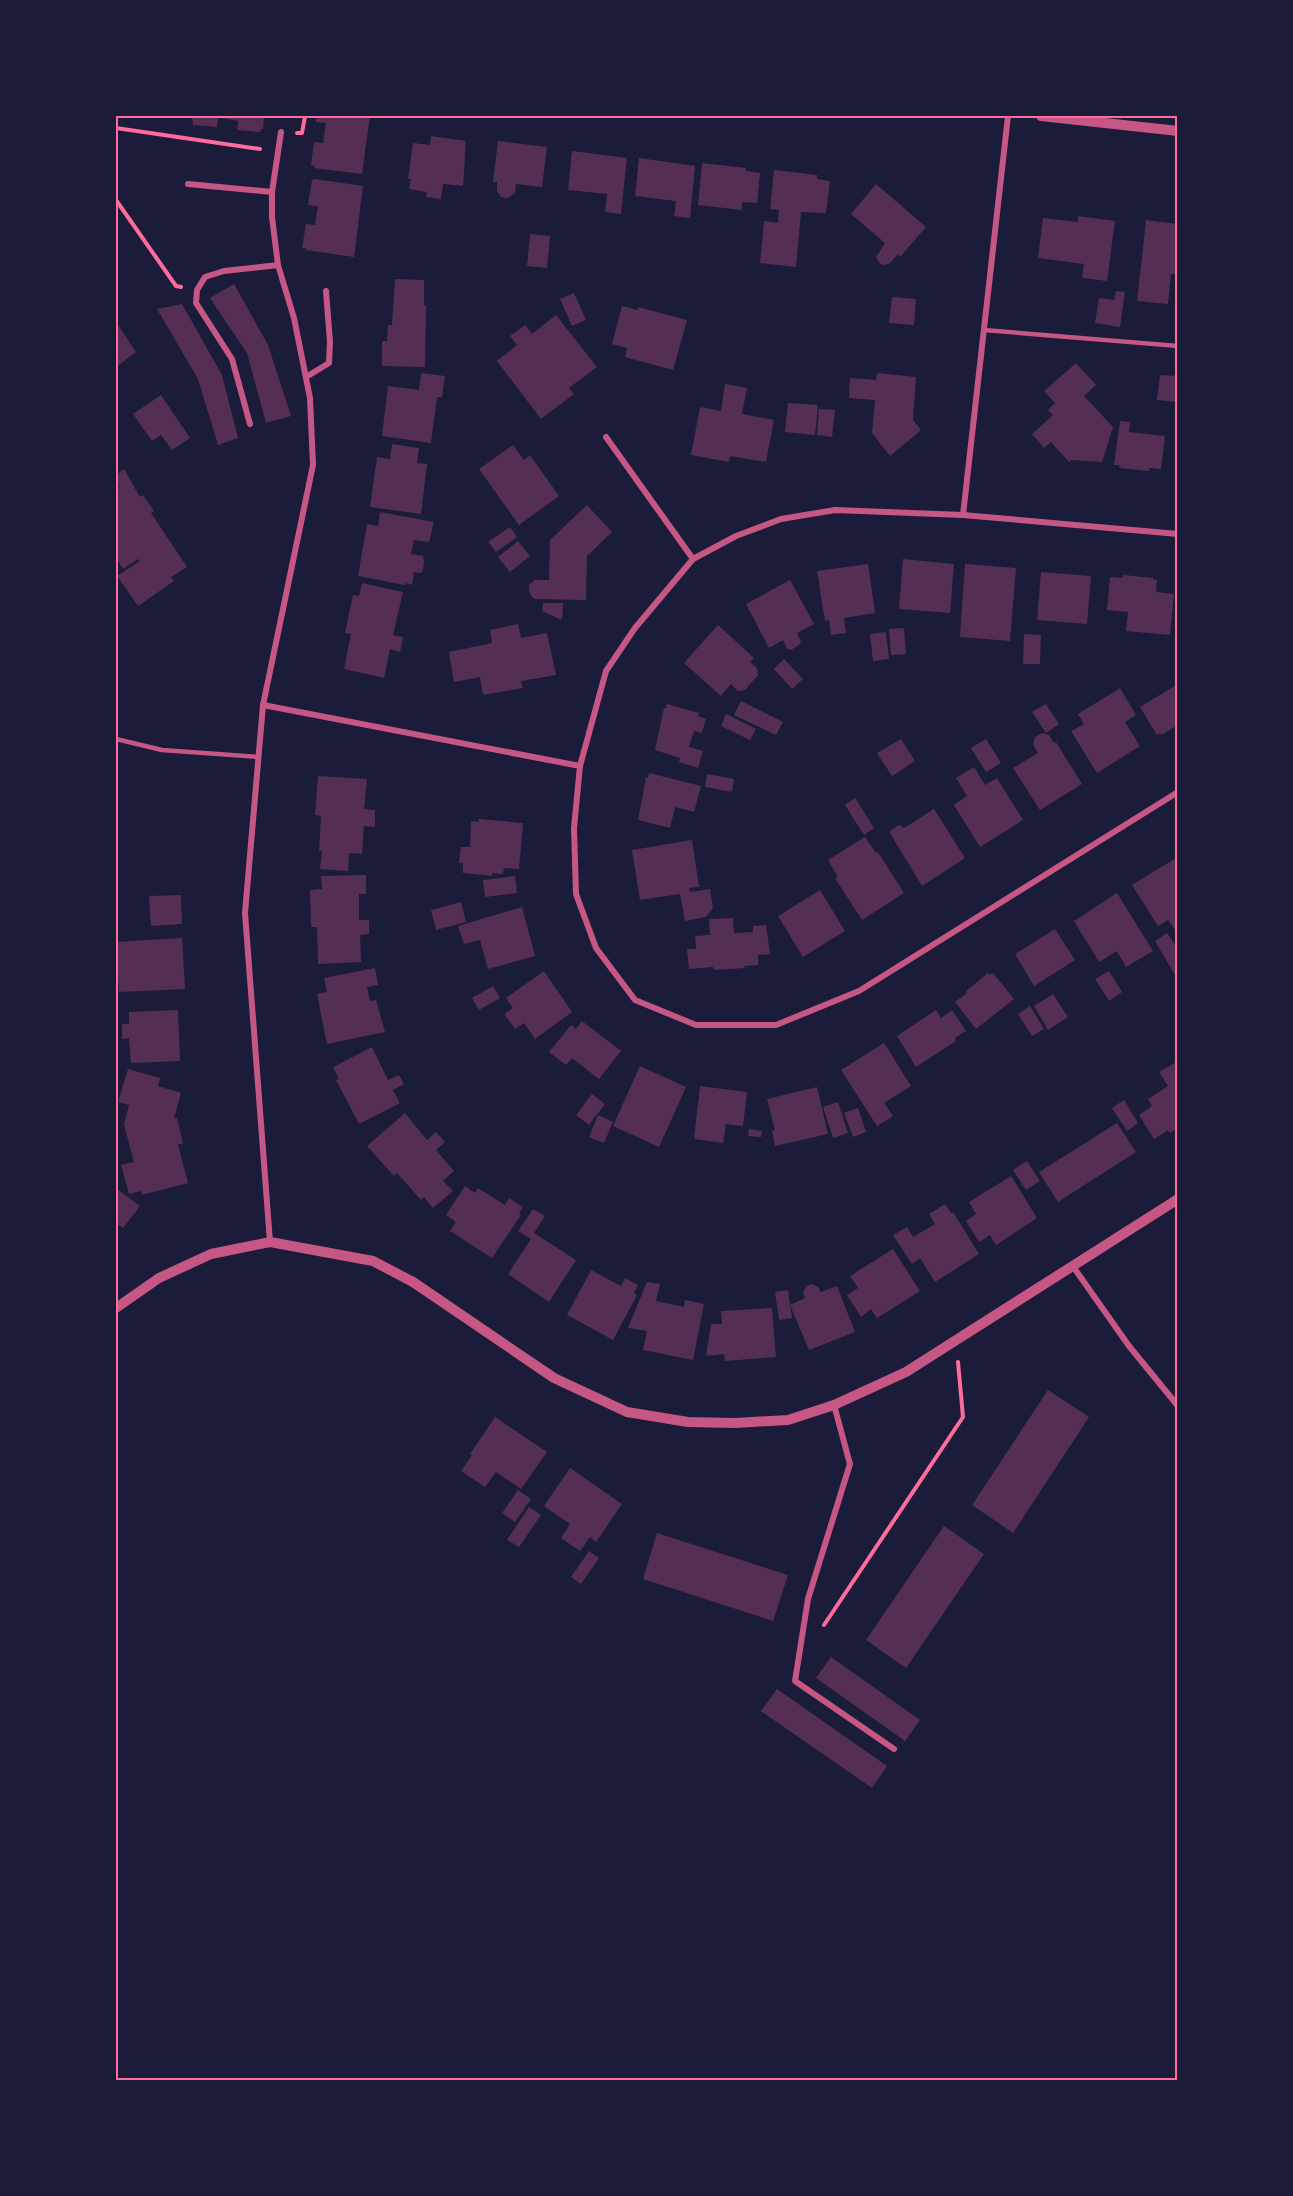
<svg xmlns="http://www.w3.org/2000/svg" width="1293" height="2196" font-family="Barlow,sans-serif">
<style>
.building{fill:#542f53}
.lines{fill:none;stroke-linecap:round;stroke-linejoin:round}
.path{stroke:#ff6b9d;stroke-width:4}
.service{stroke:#c65784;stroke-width:4.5}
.minor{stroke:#c65784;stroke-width:6}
.tertiary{stroke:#c65784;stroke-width:10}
.neatline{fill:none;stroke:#ff6b9d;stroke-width:2}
</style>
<rect width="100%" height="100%" fill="#1b1b3a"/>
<g class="building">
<path d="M192,116H264L263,129H261L260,132L237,130L238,121L228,119L218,118L217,127L193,125Z"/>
<path d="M317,116H370L362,174L314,168L315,166L311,165L314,142L323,143L326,123L316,122Z"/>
<path d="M431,136L466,141L463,186L443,184L441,199L426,197L427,192L409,189L411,179H408L413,143L430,145Z"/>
<path d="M498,141L547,147L542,187L516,184L515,193L508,198L501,197L497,191V182H493Z"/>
<path d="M572,151L627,158L621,214L605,212L607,194L568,190Z"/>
<path d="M639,158L695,166L690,218L674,216L676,201L635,196Z"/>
<path d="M702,163L746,168V171L760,173L757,203L742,202V210L698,205Z"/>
<path d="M774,170L817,175V179L830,181L826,213L801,212L796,267L760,263L764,221L778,223L779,210L770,209Z"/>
<path d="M315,179L363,186L354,257L306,250V248H302L306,224L315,225L318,206L308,205L312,180Z"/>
<path d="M876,184L926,227L900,257L898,254L890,263L885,265L880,264L876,257L885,243L851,214Z"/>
<path d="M1078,216L1115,221L1107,281L1082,278L1084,264L1038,258L1043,218L1078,222Z"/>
<path d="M1146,220L1178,224V274H1171L1168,304L1137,301Z"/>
<path d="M530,234L550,236L547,268L527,266Z"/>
<path d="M395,279L424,280V305L426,306L425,367L382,366V341H387L388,325H392Z"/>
<path d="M234,284L268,345L291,416L266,423L247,353L210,298Z"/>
<path d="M1116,291L1125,292L1120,327L1095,323L1099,298L1114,300Z"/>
<path d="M574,293L586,320L572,326L560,299Z"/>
<path d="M892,297L916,299L914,325L889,323Z"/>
<path d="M182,304L222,375L238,438L218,445L198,379L157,309Z"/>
<path d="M622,306L638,310V307L687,320L673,370L625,357L627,348L612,344Z"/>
<path d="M556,315L597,367L569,388L574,394L541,419L497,361L517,345L510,336L525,325L532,334Z"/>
<path d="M116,322L136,352L116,367Z"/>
<path d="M1076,363L1096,385L1084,396L1113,427L1102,462L1072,460L1069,462L1051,442L1044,448L1032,434L1053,415L1048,410L1055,403L1044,391Z"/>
<path d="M421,373L445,376L442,397H437L431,443L382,436L388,386L419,390Z"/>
<path d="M877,373L916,377L913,420L921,430L890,456L872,433L875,400L849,398L850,378L876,380Z"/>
<path d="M1160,375L1178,376V402L1157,400Z"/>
<path d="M725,384L747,388L742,414L774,420L766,462L730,456L729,462L691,455L700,407L721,411Z"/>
<path d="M161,395L190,438L172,450L161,435L152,441L133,414Z"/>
<path d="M788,403L818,405L815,435L785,432Z"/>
<path d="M819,409L835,410L832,437L817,435Z"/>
<path d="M1120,421L1130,422L1129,432L1165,436L1161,469L1149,468V471L1120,468L1119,465H1114Z"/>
<path d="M392,444L419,448L417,463L427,464L421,514L370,507L377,457L390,459Z"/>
<path d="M513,445L524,460L530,455L559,496L519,525L479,469Z"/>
<path d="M124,469L140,497L143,495L154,511L151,513L187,567L171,577L174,581L138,606L117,576L140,561L138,559L123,569L116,558V489L119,487L116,482V475Z"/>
<path d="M587,505L612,532L587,556L586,600L534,599L529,592V585L535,580H549L550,540Z"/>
<path d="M380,512L434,522L429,542L414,540L411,554L423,556L424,561L423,571L420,573L414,572L412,585L406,583L405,585L358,576L367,524L378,526Z"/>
<path d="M510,527L517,537L496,552L488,542Z"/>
<path d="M518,541L530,556L510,572L498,557Z"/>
<path d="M903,559L954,564L950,613L899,609Z"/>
<path d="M868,564L875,613L844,618L846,633L831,635L829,620L825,621L817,571Z"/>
<path d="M965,564L1016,568L1010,641L960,637Z"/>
<path d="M1041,572L1091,576L1087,624L1037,620Z"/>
<path d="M1123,575L1154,578L1153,580H1157L1156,592L1174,594L1170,635L1126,631L1128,612L1107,610L1110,577L1123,578Z"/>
<path d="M790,580L814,624L797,633L801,641L799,645L791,650L787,649L783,640L769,648L746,604Z"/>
<path d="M362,583L403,592L393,635L403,637L400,652L390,649L384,678L344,669L351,634L345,633L353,595L359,596Z"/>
<path d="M543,603H563L562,620L542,611Z"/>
<path d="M518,624L521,638L547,633L556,675L521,681L523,688L483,695L480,677L454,682L449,652L492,643L490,630Z"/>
<path d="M718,625L754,658L750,662L757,668L758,675L745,690L738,691L731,684L721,696L684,663Z"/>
<path d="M904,628L906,654L891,655L889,629Z"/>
<path d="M886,632L889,659L873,661L870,634Z"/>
<path d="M1024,634L1041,635L1040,664H1023Z"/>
<path d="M784,659L803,679L792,689L774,669Z"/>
<path d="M1178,684V725L1161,735L1160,733L1157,735L1140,707Z"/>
<path d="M1120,688L1136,715L1125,722L1140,746L1097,773L1071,731L1084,724L1078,714Z"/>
<path d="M741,701L783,722L776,735L734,715Z"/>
<path d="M667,704L699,713L698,716L706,719L702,733L694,731L689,747L703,751L698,768L679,762L680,758L655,750L664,708H666Z"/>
<path d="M1046,704L1059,724L1046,733L1032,712Z"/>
<path d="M726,714L756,729L750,740L721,726Z"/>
<path d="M1042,733L1049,735L1054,743L1056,742L1082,784L1040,810L1013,768L1038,753L1033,744L1035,737Z"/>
<path d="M901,739L915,761L892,776L877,753Z"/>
<path d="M986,739L1001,763L986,772L971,748Z"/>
<path d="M974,767L985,785L997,778L1023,820L980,847L954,805L967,796L956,778Z"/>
<path d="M649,773L701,786L694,812L675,807L670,828L638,820L646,777L648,778Z"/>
<path d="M707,774L734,779L732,792L705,787Z"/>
<path d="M318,776L367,779L364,809L375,810V827L364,826L362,854L349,853L348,871L320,869L322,851H319L321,816L315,815Z"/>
<path d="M855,798L874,828L864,835L845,805Z"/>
<path d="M934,809L965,858L922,886L890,833L891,830L899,825L904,828Z"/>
<path d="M479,819L523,823L519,869L504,868L503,874L492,873V876L463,873V863H459L461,847H470L471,821L479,822Z"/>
<path d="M865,837L876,853L878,852L904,893L862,920L835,878L838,877L828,860Z"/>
<path d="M692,840L699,887L689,888L690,892L710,889L713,908L706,917L685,921L680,894L640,900L632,850Z"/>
<path d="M1176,858L1178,861V930L1176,931L1168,920L1158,926L1132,885Z"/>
<path d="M366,875V894H359V920H369V934L360,935L361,962L318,964L317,927H311L310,890L322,889L321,876Z"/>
<path d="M515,876L517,893L485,897L483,880Z"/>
<path d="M820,890L845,931L803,957L778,916Z"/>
<path d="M1117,893L1153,951L1126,967L1117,951L1099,962L1074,921Z"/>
<path d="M181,895L182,924L151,926L149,896Z"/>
<path d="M461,902L466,922L436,930L431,910Z"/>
<path d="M522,907L535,956L488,969L480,940L464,944L458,926Z"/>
<path d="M733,918L734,933L753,932V926L766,925L770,954L758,955V965L744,966L745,968L714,970L713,967L689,969L687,949H696L695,936L710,935L709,919Z"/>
<path d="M1055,929L1075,960L1034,986L1015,954Z"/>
<path d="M1167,933L1178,949V973L1175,975L1155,941Z"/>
<path d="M182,938L185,989L119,992L116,942Z"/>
<path d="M375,968L378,985L367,987L370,1001L376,1000L385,1032L327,1044L317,994L327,992L324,978Z"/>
<path d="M544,971L572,1012L535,1039L524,1023L515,1029L504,1014L513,1008L506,998Z"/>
<path d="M1109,971L1122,992L1109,1001L1095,979Z"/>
<path d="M988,973L990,975L993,973L1014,999L976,1029L955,1002L967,993L966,991Z"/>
<path d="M493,986L500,998L479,1010L472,998Z"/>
<path d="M1053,994L1068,1017L1048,1030L1034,1006Z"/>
<path d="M1030,1006L1044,1029L1032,1036L1018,1014Z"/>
<path d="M178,1010L180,1061L131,1063L129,1038L122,1039V1024H129V1012Z"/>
<path d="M936,1010L941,1018L952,1010L966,1031L955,1038L956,1041L916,1067L897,1036Z"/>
<path d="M582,1021L621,1051L599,1079L572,1058L566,1065L549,1052L571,1025L576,1029Z"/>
<path d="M884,1043L911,1086L884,1103L893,1116L877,1126L841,1070Z"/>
<path d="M372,1047L388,1080L399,1075L404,1084L393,1090L400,1103L359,1124L336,1080L339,1079L333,1067Z"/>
<path d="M1178,1061V1128L1170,1133L1168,1130L1154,1139L1139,1115L1152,1106L1148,1099L1168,1086L1159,1072Z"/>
<path d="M640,1066L686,1087L659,1147L613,1126Z"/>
<path d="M128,1069L160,1078L158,1086L181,1093L174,1118H177L183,1143L178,1145L188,1183L142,1195L141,1191L129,1194L121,1165L134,1162L124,1125L129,1105L118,1102Z"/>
<path d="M700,1086L747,1092L743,1126L726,1124L723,1143L694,1139Z"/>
<path d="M817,1087L828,1134L775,1146L772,1131L775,1130L767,1099Z"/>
<path d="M592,1094L605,1104L589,1125L576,1115Z"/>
<path d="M1124,1100L1138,1123L1127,1131L1112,1108Z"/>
<path d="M838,1102L848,1133L833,1138L823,1107Z"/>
<path d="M858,1108L866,1132L853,1137L844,1113Z"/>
<path d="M405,1113L427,1140L436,1132L445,1142L436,1150L454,1171L443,1181L453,1191L433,1208L424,1197L421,1200L397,1173L394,1176L367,1146Z"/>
<path d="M598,1115L613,1122L604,1143L589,1137Z"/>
<path d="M1117,1123L1136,1152L1058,1202L1039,1172Z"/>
<path d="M749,1129L762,1131L761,1137L748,1136Z"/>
<path d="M1027,1161L1040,1181L1026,1190L1013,1170Z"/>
<path d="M1011,1176L1037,1218L996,1245L990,1235L979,1242L966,1221L976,1214L969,1202Z"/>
<path d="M465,1186L475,1193L478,1188L505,1205L509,1198L523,1207L519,1214L521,1215L492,1258L450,1231L456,1222L446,1215Z"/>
<path d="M117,1189L140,1206L123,1228L116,1223Z"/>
<path d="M945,1204L951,1213L953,1212L979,1254L935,1282L920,1258L912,1264L893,1235L907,1227L913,1237L935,1224L929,1214Z"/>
<path d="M533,1209L545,1216L534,1233L576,1260L549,1302L508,1274L531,1239L518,1231Z"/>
<path d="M893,1249L920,1291L877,1318L871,1309L861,1317L847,1295L858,1288L850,1276Z"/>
<path d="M591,1270L621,1286L625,1278L638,1285L634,1293L637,1295L613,1340L567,1315Z"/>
<path d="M647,1282L660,1284L656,1301L684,1307L685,1300L704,1304L693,1360L643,1350L647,1331L628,1328Z"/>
<path d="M812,1284L818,1287L821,1292L837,1286L855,1332L809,1350L790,1305L805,1298L803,1293L806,1286Z"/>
<path d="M788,1290L792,1318L779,1320L775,1292Z"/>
<path d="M772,1308L776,1357L725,1361L724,1354L706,1356L711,1324H722L721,1311Z"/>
<path d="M1048,1390L1089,1417L1013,1533L972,1505Z"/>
<path d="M495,1417L547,1452L521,1489L496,1472L485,1487L461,1471L472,1455L470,1454Z"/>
<path d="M570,1468L622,1504L596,1542L590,1537L580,1551L561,1538L570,1524L544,1506Z"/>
<path d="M518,1490L531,1499L515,1522L502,1513Z"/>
<path d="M529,1507L541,1515L519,1547L507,1540Z"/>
<path d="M944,1526L984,1554L906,1668L866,1640Z"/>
<path d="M657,1533L788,1575L773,1621L643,1579Z"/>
<path d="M589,1551L599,1558L581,1584L571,1577Z"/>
<path d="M831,1657L920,1720L905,1741L816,1678Z"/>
<path d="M777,1689L887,1766L872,1788L761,1711Z"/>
</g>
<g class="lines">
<g class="path">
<path d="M116,128L260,149"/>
<path d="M297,133H302L305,116"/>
<path d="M116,200L176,286L181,287"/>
<path d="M824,1625L963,1417L958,1362"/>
</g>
<g class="service">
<path d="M984,330L1178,346"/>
<path d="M116,468V467"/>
<path d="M116,739L162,750L258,757"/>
</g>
<g class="minor">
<path d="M188,184L272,192"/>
<path d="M306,377L329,363L330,342L326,291"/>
<path d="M250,424L232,359L196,303L197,290L205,277L224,271L278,265"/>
<path d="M606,437L693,559"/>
<path d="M963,515L1008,116"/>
<path d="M1178,534L963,515L835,510L781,519L736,536L693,559L635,628L606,671L580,766L574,828L576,894L596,948L635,1000L696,1025H776L859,991L1178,792"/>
<path d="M263,705L580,766"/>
<path d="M270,1242L245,913L263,705L313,465L310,398L294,318L278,265L272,217V192L281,132"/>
<path d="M1072,1265L1129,1346L1178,1406"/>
<path d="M834,1405L850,1464L808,1599L795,1681L894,1749"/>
</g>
<g class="tertiary">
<path d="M1041,116L1178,131"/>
<path d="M116,1308L159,1278L211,1254L270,1242L373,1261L413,1282L554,1378L627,1412L688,1422L735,1423L788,1420L834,1405L906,1372L1178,1199"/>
</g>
</g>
<rect width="1293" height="2196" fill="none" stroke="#1b1b3a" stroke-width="234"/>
<rect x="117" y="117" width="1059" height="1962" class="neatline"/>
</svg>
